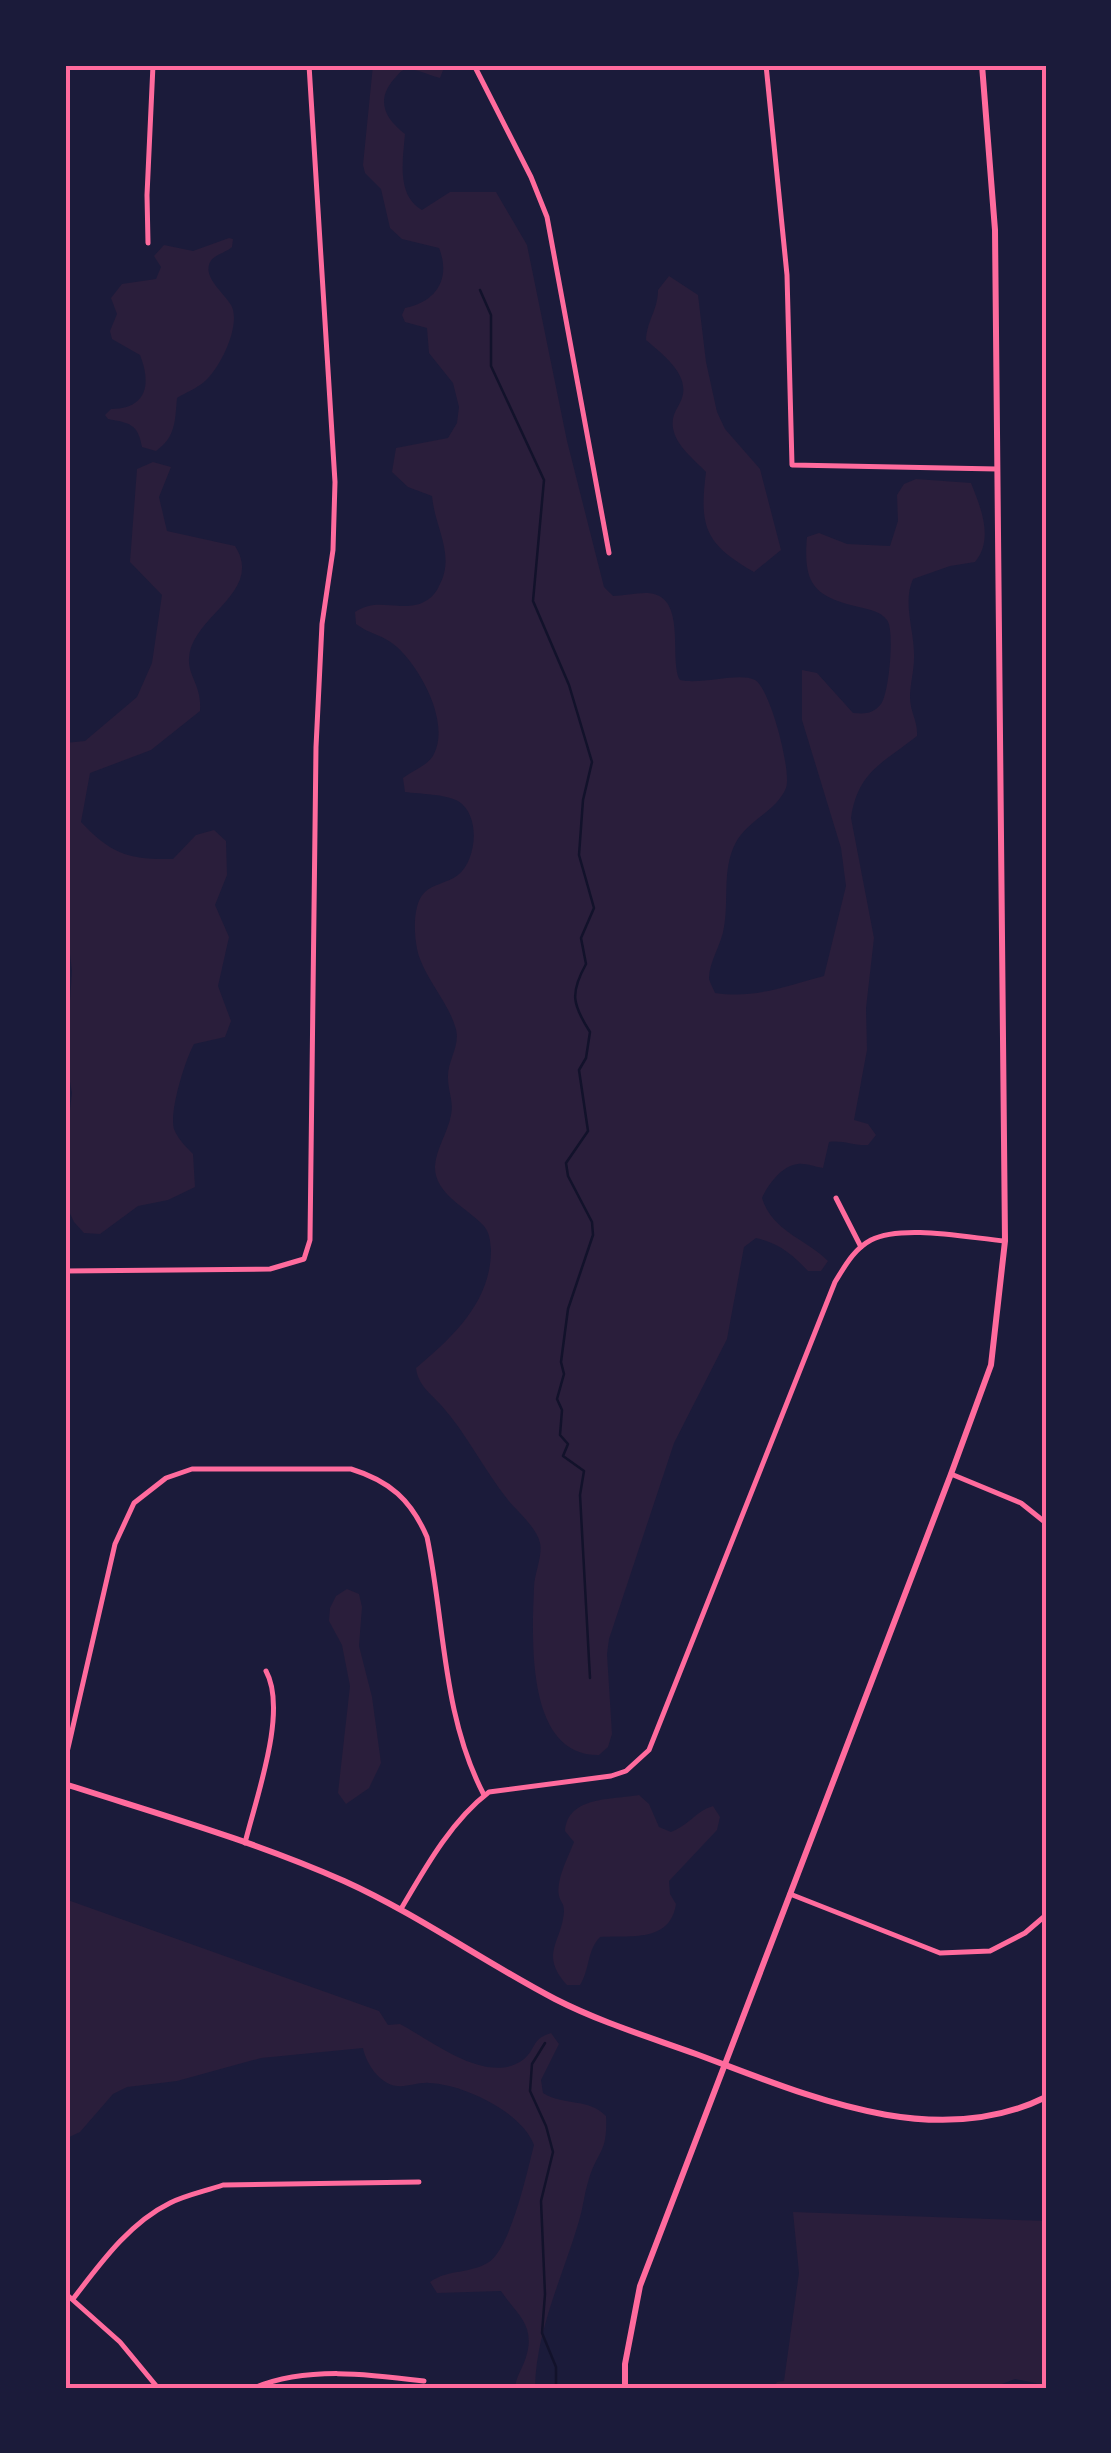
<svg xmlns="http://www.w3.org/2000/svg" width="1111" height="2453" font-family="'Alegreya Sans',sans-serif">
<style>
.green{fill:#2a1e3b}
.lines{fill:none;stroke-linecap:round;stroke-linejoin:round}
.stream{stroke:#12122b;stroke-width:2.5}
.minor{stroke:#ff6b9d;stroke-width:5}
.tertiary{stroke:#ff6b9d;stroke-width:6}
.neatline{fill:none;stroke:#ff6b9d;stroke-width:4}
</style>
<rect width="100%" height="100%" fill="#1b1b3a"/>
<g class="green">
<path d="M373,65H445L440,78C431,76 417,69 408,69C400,70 399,74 394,79C376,100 384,118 405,134C403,159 396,195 422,210L450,192H496L527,245L567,441L604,587L613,596C625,596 643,591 654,594C686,602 669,661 680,680C702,685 739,672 755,680C770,688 792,772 786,788C776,812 747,820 735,844C722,870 729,900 724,927C722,943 709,962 709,978C709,981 714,990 715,993C756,999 785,986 824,976L846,886L841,848L802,720V670L817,673L853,713C865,714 873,714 881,704C889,694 895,630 887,620C880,611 870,610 859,607C813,597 803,583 807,537L819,533L847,544L890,546L898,521L897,495L904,484L916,479L971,483C981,508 994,539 975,562L950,566L913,579C902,603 915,632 914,658C914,671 910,684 910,697C910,712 918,721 917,736C883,763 858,771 851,818L874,938L866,1008L867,1050L854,1120L868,1124L876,1135L868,1145C854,1146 843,1140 829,1142L823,1168C816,1167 805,1163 798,1164C782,1165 767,1186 762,1198C772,1231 806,1239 828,1261L821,1271H808C793,1255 779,1243 756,1238L744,1247L727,1339L674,1443L609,1639L607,1654L612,1734L608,1747L599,1755C526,1756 532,1640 534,1588C534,1574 543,1556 540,1543C537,1528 518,1512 508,1500C484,1470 467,1434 441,1405C430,1393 418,1385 416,1368C453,1337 491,1302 491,1250C490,1240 490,1231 481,1223C465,1207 434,1193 435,1166C436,1149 448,1132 451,1115C454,1102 448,1091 448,1078C447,1060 462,1045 455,1026C448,1003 429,983 420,959C414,944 411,906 424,893C432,884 448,883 458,875C477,860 481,815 458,801C445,794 420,794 405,792L403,778C413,770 428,766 434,754C450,722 421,669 397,647C384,635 369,634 356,624L355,612C370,602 383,605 400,606C417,607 432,602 439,586C456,555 435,529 432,496L408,487L392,472L396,448L448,438L457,423L459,407L453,383L429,353L427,328L405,322L402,315L405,308C437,302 451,278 439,248L402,239L390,228L381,189L365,173L363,165Z"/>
<path d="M229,238L233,239L232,247C226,253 211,255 209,265C205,279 224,293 231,305C242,324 220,369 204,382C197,388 185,393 177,398C175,420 176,437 156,451L142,447C138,424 130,423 108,419L105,415L111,409C146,409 152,385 140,355L112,339L110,331L117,314L111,298L122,284L156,279L161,267L154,256L164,245L193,251Z"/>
<path d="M669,276L698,295L706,362L717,412L725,429L760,469L781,550L754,572C705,544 699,527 706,472C694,459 676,446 673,428C671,414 678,409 682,398C690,374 662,354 646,340C647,320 658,310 658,290Z"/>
<path d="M153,462L171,467L159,497L167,531L235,546C265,593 190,616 189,659C188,676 202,686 200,711L151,750L90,773L81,822C111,854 129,860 173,859L196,835L214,830L226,841L227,875L215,905L229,937L218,986L231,1021L225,1037L194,1044C185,1060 169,1112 174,1129C178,1139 186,1147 193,1154L195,1187L168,1200L138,1206L100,1234L84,1233L74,1222L65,1203V1150L72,1093L66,1059L72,971L65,913V743L85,741L137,697L152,663L162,595L130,562L137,469Z"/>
<path d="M347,1589L359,1594L362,1607L359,1646L372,1697L381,1763L369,1788L346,1804L338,1793L350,1686L342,1645L329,1621L330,1608L336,1596Z"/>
<path d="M639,1795L649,1804L659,1827L671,1832C688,1826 696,1811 713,1806L720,1817L717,1830L669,1881L670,1894L676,1904C670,1943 631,1935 600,1937C587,1950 590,1969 580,1985H567C539,1953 562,1943 564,1911C564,1903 561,1903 559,1896C556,1879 568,1858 574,1842L565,1831C568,1796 611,1800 639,1795Z"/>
<path d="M65,1899L379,2011L388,2025L400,2024C432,2041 489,2087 524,2059C537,2048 531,2039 551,2033L559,2044L541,2080L543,2093C564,2106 589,2098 606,2116C608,2154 597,2150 588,2182C584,2195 583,2208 579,2221C563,2276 536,2330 535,2388H515C516,2376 523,2368 526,2357C536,2325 517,2315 501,2291L437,2293L430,2282C448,2269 471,2274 489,2262C511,2247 527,2172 534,2145C522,2112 463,2084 429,2083C419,2082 408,2087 397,2086C379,2084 366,2063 363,2048L261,2058L177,2081L127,2087L113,2094L80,2132L65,2139Z"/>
<path d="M793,2212L1046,2221V2385L1015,2379L991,2388H772L777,2382L784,2381L799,2273Z"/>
</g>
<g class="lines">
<g class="stream">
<path d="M480,290L491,315V366L544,480L533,601L569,685L592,762L583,800L579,855L594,908L581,938L586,964C570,993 572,1004 590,1032L586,1058L579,1070L588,1131L566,1163L568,1176L592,1222L593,1235L568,1309L561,1362L564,1374L557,1399L562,1410L560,1435L568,1444L563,1456L584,1471L580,1495L590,1678"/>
<path d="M545,2043L532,2064L530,2091L546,2126L553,2152L541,2201L545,2294L542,2333L556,2367V2388"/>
</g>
<g class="minor">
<path d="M474,65L531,177L547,217L609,553"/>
<path d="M766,65L787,275L792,465L997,469"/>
<path d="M148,243L147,195L153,65"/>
<path d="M836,1198L861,1247"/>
<path d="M65,1271L270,1269L304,1259L310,1240L316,747L322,624L333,550L335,482L309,65"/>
<path d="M951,1474L1021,1503L1046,1523"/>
<path d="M65,1761L115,1544L134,1503L166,1478L192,1469H351C390,1481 411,1500 427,1537C445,1624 442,1715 484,1795"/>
<path d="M245,1843C256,1798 288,1711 266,1671"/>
<path d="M790,1894L940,1953L990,1951L1025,1933L1046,1915"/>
<path d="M401,1909C425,1868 451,1821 489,1792L611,1776L626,1771L649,1750L835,1282C845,1266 854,1249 871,1240C903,1224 969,1238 1005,1241"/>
<path d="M65,2293L120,2342L158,2388"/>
<path d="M73,2299C100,2264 129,2223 170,2203C186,2195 206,2191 223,2185L419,2182"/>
<path d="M254,2388C306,2366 369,2374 424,2381"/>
</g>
<g class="tertiary">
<path d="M65,1784C158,1814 254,1841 344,1881C417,1914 484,1962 555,1999C600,2022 649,2037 696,2054C804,2094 933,2153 1046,2097"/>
<path d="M625,2388V2364L640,2286L951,1474L991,1365L1005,1241L995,230L982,65"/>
</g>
</g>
<rect width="1111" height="2453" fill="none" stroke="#1b1b3a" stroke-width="135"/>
<rect x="68" y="68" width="976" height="2318" class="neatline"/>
</svg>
